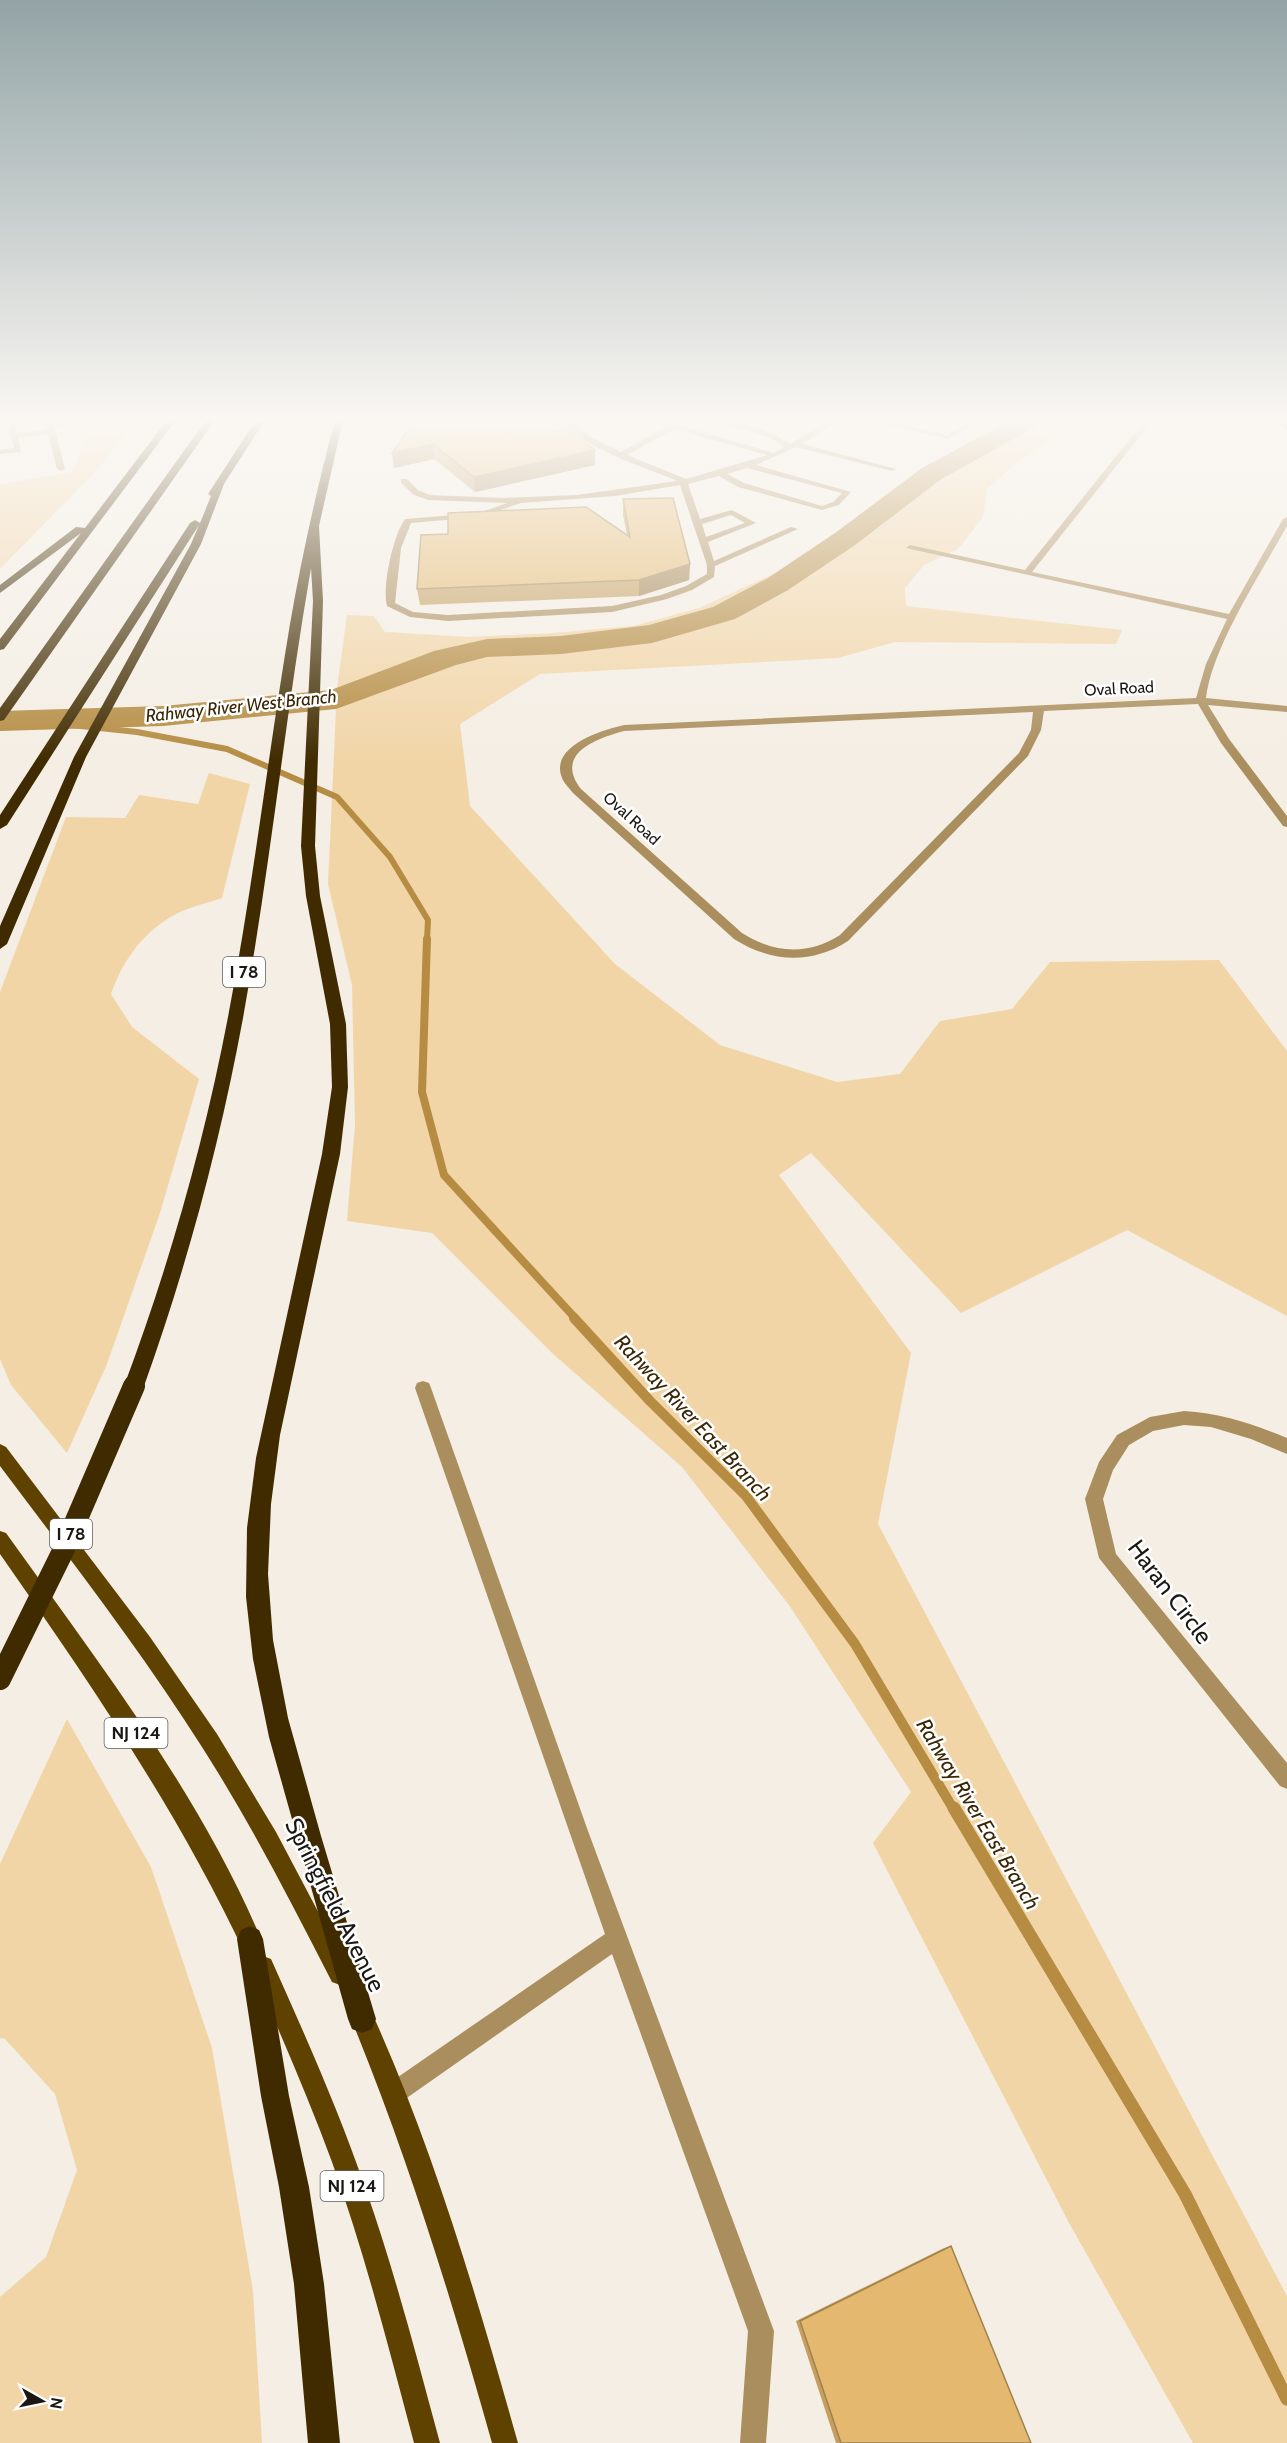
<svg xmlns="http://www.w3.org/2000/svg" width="1287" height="2443" font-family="Cabin,sans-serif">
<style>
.green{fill:#f1d5a7}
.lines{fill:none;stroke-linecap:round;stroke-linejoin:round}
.stream-far3{stroke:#b58c42;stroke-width:6}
.stream-far2{stroke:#b58c42;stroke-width:8}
.stream-far1{stroke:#b58c42;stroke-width:10}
.stream{stroke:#b58c42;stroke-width:13}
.river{fill:#b58c42;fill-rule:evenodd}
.minor{fill:#ab8e5d;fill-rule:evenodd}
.major{fill:#604200;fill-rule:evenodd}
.highway{fill:#402b00;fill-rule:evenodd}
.highway-bridge{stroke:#402b00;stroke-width:22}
.wall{fill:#c49f5f}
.shaded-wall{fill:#a0824e}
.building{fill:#e4b96f;stroke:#a0824e;stroke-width:1.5}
.labels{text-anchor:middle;stroke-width:5;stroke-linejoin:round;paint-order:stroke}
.far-street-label{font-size:16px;fill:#1a1714;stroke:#fff}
.far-water-label{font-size:18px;font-style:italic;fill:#392705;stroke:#fff}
.shield{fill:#fff;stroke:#5f5d5a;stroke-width:1.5}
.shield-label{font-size:18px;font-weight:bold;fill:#1a1714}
.water-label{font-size:21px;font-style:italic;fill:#392705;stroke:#fff}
.near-street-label{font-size:24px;fill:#1a1714;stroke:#fff}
</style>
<rect width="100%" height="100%" fill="#f4eee4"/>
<g class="green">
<path d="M119,420H137L96,471L0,569V484L72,472L89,434L116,424Z"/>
<path d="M1002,420H1081L1021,459L987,489L983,517L958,549L924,565L905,588L906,606L1122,630L1116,644L895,642L838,658L540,674L460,724L470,806L615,964L720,1045L837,1082L900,1074L940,1021L1012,1009L1050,962L1219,960L1287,1051V1316L1127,1230L961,1313L811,1153L779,1175L911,1353L878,1524L1287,2296V2443H1193L1068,2221L873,1843L911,1792L789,1605L682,1467L552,1353L432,1233L347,1221L355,1125L352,985L328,884L337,688L347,615L374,616L385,632L469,637L553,633L633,626L699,608L813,556L935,465Z"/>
<path d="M209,773L250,784L222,898C205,904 184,908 169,918C140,936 122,963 111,994L132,1027L199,1079L160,1213L107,1364L67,1453L11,1385L0,1359V992L66,817L125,818L139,795L198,804Z"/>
<path d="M67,1719L151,1867L212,2048L253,2291L262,2443H0V2297L46,2257L77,2170L55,2094L5,2039L0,2038V1864Z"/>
</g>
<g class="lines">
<path class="stream-far3" d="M34,721L137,732L227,749L337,797L390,857L428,920L427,940"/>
<path class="stream-far2" d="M427,939L422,1092L444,1175L576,1319"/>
<path class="stream-far1" d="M574,1318L650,1401L746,1496L855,1644L954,1810"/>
<path class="stream" d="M954,1808L1185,2194L1287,2399"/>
<path class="river" d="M1011,420H1041L1038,425L940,480L855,545L788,590L735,619L652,643L561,654L487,657L456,665L336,709L163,726L0,731V711L163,706L331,690L434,651L487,639L561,636L649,625L713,607L768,578L835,533L922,468Z"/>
<g class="minor">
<path d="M7,420H15L17,433L47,429L44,420H52L53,423L90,420L54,427L65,469L61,471L57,469L48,434L18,438L21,452L0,454V450L14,448Z"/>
<path d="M559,420H568L591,437L621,452L667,426L649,420H661L774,453L784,447L769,437L710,420C737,420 768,429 790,444L831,420H840L802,444L896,469L892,471L796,447L756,465L851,492L839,505L822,510L738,487L719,476L688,484L700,519L732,510L756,523L708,542L714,561L791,527L798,529L715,566L714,577L692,590L667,599L612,612L448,621L410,617L387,606C382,586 393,536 405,519L479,513L507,503L428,500L414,495L401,483V479H407L418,490L430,495L503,498L577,495L677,481C638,464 590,452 559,420ZM674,429L767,455L686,479L627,455ZM747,468L842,493L833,502L822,506L744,483L727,474ZM680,485L707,565V574L686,586L661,595L612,606L448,615L413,612L395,603L401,548L411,523L480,517L521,503L615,496ZM731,515L745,523L706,537L702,524Z"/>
<path d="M868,420H883L947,435L972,420H982L948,439Z"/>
<path d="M1145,420H1153L1032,572L1229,614L1283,519L1287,517V526C1261,573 1212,647 1206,698L1287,706V712L1208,705L1229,739L1287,816V827L1283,826L1221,743L1198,704L1044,711L1041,730L1028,756L848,941C811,965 770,962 734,939L573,793C570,789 564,783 562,778C549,746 602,730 624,725L1196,698L1206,664L1227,619L906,548L910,545L1025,570ZM1033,712L1031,730L1019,753L840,935C807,956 774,953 742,933L581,789C554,754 595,739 624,731Z"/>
<path d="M1267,420H1277L1287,425V430Z"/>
<path d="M423,1381L429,1383L431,1388L588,1831L774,2331L766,2443H740L748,2331L612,1954L401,2102L393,2106L385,2102L381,2094L385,2086L605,1934L415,1388L417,1383Z"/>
<path d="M1184,1411C1221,1413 1253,1424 1287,1438V1454L1251,1439L1211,1427L1184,1425L1153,1431L1129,1445L1113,1470L1103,1499L1116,1554L1287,1763V1789L1280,1786L1099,1558L1085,1499L1099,1462L1117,1435L1150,1417Z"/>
</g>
<g class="major">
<path d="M0,1444L6,1447L150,1637L217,1734L276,1832L351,1974L348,1982L340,1985L332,1982C291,1902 250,1822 202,1747C140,1649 69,1558 0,1466Z"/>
<path d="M0,1531L6,1533C99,1663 203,1798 264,1946L261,1954L253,1957L245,1954C178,1811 90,1683 0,1554Z"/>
<path d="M263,1956L271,1959C305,2035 339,2111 366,2190C395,2273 417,2358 440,2443H414C389,2349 365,2254 332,2162C308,2096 279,2032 252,1967L255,1959Z"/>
<path d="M360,2003L368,2006L376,2022C436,2157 478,2301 518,2443H492C451,2297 407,2154 349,2014L352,2006Z"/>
</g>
<g class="highway">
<path d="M167,420H176L4,649L0,650V639L81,533L0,593V585L76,527L85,528Z"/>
<path d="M206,420H215L4,720L0,721V708Z"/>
<path d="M256,420H265L224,484L201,544L86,757L7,944L0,949V926L74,757L191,544L199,525L7,825L0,829V815L190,523L195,520L200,523L211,496L208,494Z"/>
<path d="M335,420H343L319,526L323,601L315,846L320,896L346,1024L348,1087L340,1154L280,1435L271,1504L268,1574L273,1640L288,1718L321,1836L376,2019L372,2029L362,2033L352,2029L348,2019L269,1737L253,1659L246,1597L247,1528L256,1458L322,1154L332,1087L330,1024L306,896L301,846L313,601L311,568C285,718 270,869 243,1018C220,1143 187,1266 144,1386L141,1392L134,1394L127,1392L124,1386C169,1266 204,1143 228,1017C253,887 268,755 290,624C302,555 317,488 335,420Z"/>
<path d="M250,1926L259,1930L263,1939L289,2096L309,2187L324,2284L340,2443H308L294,2284L279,2187L261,2096L237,1939L241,1930Z"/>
</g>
<path class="highway-bridge" d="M0,1679L63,1551L134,1386"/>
</g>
<g class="wall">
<path d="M415,420L595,465L475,492L434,459L394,468Z"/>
<path d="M623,499L690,564L689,580L639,596L420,605L417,589L627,535L623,515Z"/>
<path d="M951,2246L1031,2443H836L796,2321L944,2248Z"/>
</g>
<g class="shaded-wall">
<path d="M433,444L434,459L394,468L392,453Z"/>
<path d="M595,450V465L475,492L474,477Z"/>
<path d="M690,564L689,580L639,596V580Z"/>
</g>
<g class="building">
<path d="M415,420H552L595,450L474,477L433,444L392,453Z"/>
<path d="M673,498L690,564L639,580L417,589L421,535L448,534V513L586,507L630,537L623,499Z"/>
<path d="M951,2246L1031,2443H841L800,2321Z"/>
</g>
<linearGradient id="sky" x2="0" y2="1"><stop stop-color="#93a4a6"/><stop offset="0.55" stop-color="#faf7f3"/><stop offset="1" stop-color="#faf7f3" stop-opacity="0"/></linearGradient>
<rect width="1287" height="762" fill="url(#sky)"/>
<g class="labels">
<g class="far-street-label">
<text transform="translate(1119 688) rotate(-3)" y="6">Oval Road</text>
<text transform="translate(632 818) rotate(42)" y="6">Oval Road</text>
</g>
<g class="far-water-label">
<text transform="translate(241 706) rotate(-6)" y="6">Rahway River West Branch</text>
</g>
<g class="shield">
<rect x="223" y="957" width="42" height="30" rx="4.5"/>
<rect x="50" y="1519" width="42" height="30" rx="4.5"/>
<rect x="104.5" y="1718" width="63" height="30" rx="4.5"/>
<rect x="320.5" y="2171" width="63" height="30" rx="4.5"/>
</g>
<g class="shield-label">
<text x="244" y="978">I 78</text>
<text x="71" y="1540">I 78</text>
<text x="136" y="1739">NJ 124</text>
<text x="352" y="2192">NJ 124</text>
</g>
<g class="water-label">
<text transform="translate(693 1418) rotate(47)" y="7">Rahway River East Branch</text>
<text transform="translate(978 1814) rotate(59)" y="7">Rahway River East Branch</text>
</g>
<g class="near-street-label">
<text transform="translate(1170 1592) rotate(53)" y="8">Haran Circle</text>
<text transform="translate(335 1905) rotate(63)" y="8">Springfield Avenue</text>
</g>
</g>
<g transform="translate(42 2401) rotate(99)" stroke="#ffffff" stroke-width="4.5" paint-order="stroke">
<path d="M0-4.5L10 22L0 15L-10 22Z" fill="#1a1714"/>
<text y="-9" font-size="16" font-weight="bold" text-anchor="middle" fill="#1a1714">N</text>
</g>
</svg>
